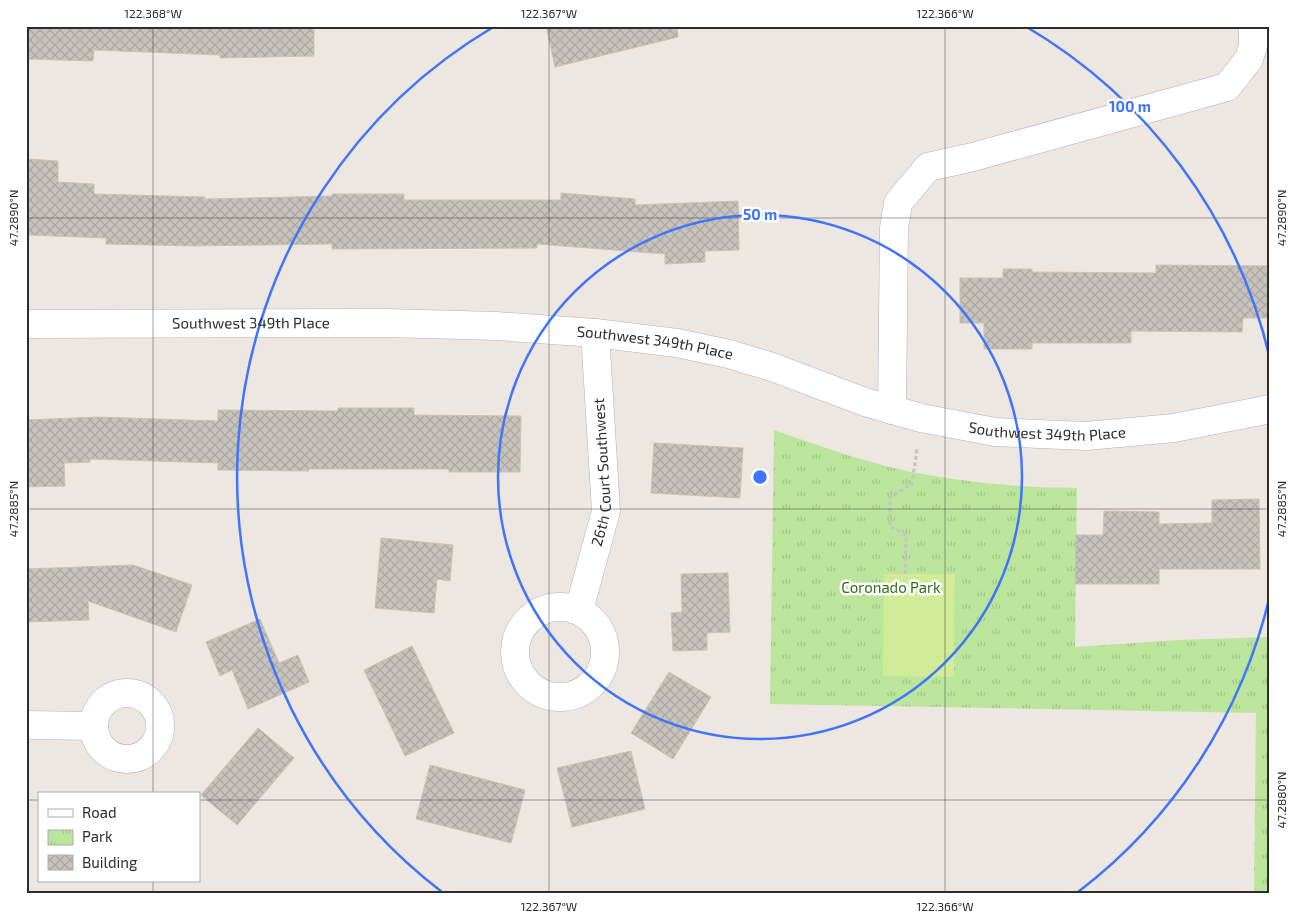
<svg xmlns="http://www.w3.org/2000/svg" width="1296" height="920" font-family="'Exo 2',sans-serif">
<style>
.park{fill:url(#park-tufts)}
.pitch{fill:#d1ec98}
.building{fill:url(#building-cross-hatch);stroke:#cac2b9}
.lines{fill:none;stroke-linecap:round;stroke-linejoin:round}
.minor-casing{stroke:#b0b3bd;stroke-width:29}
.path{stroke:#c4c4c4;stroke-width:3;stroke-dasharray:4 2.5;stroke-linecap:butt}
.minor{stroke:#fff;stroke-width:28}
.ticks{fill:none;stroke:#2d2d2d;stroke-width:1;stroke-opacity:0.45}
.ring{fill:none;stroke:#3f75fc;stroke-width:2.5}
.labels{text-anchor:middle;stroke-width:5;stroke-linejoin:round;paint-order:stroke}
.street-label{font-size:15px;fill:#2d2d2d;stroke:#fff}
.park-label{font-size:15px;fill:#336c1a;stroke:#fff}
.centre{fill:#3f75fc;stroke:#fff;stroke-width:2.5}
.ring-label{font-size:15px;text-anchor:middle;font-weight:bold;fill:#3f75fc;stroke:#fff;stroke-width:5;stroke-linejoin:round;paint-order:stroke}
.neatline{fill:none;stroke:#2d2d2d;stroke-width:2}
.ticks-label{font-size:12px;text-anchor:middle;fill:#2d2d2d}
</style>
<defs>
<pattern id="park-tufts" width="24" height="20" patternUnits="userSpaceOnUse" patternTransform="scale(1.25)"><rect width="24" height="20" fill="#bce59c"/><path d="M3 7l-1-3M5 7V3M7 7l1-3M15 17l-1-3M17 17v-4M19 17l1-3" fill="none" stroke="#a2c587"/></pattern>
<pattern id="building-cross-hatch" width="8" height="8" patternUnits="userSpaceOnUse" patternTransform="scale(1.25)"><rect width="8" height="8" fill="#c7c2bb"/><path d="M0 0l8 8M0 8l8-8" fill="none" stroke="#aba7a1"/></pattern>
</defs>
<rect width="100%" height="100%" fill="#eee6e0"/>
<path class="park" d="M774,430C825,448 875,466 928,475C958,480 989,484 1020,486C1039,488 1058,487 1077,488L1075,647L1179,640L1270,637V894H1254L1256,713L770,704Z"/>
<path class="pitch" d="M884,574H955L954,677L883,676Z"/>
<g class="building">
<path d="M26,26H314V56L220,58V55L94,50L93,61L26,59Z"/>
<path d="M546,26H677L678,37L555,67Z"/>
<path d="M26,159L58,161V182L94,184V194L205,197V199L332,196V194H404V200H561V193L635,199V205L738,201L739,250L705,251V262L665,264V254L537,244V248L332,249V244L194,246L106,244V238L26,235Z"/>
<path d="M1156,265L1270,266V318H1243L1242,332L1131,331V343H1032V349H984V323H960V278H1003V269H1032V272L1156,273Z"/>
<path d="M338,408H414V415L521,416L520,472H449V469H309V471L218,470V463L90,459V462L64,463L65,486L26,487V420L98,417L218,421V410L338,411Z"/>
<path d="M654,443L743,448L740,498L651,493Z"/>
<path d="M1259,499L1260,569H1159V584H1075L1076,535H1103L1104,511L1159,512V524L1212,523V500Z"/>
<path d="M381,538L453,545L450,581L437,579L434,613L375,608Z"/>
<path d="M133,565L192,585L176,632L88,601L89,620L26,622V569Z"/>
<path d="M728,573L730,632L707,633V650L673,651L671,613L682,612L681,574Z"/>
<path d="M260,619L279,663L298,655L309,682L248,709L232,670L220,676L206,642Z"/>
<path d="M412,646L454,733L405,756L364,670Z"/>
<path d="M669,672L711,697L673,759L631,733Z"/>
<path d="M258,728L294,758L237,825L201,795Z"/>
<path d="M631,751L645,809L572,827L557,768Z"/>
<path d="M430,765L525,790L511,843L416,819Z"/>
</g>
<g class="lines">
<defs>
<g id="minor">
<path id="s1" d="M26,324L385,323L496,326L595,333L677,343L729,354L772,367L865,402L921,418L995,432L1086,436L1174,428L1270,409"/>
<path d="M892,410L894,228L898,203L928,167L973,157L1227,87L1249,59L1253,46V26"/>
<circle cx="560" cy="652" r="45"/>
<path id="s2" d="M579,610L606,511L595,333"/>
<circle cx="127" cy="726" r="33"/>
<path d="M26,725L94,726"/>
</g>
</defs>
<use href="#minor" class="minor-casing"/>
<path class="path" d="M905,574L906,535L890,526V497L912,484L917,449"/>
<use href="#minor" class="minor"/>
</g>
<path class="ticks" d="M153,26V794M549,26V894M945,26V894M26,218H1270M26,509H1270M26,800H39M199,800H1270M153,881V894"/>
<g class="ring">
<circle cx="760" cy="477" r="262"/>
<path d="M1270 595A523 523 0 0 1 1078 892M442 892A523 523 0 0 1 495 26M1025 26A523 523 0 0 1 1270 359"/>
</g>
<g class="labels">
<g class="street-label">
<text dy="5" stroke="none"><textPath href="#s1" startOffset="225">Southwest 349th Place</textPath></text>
<text dy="5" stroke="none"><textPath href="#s1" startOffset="630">Southwest 349th Place</textPath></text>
<text dy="5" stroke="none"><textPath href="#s1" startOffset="1035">Southwest 349th Place</textPath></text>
<text dy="5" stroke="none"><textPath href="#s2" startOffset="141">26th Court Southwest</textPath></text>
</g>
<g class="park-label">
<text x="891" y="593">Coronado Park</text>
</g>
</g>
<circle cx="760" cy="477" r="8" class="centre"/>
<g class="ring-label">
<text x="1130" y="112">100 m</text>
<text x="760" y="220">50 m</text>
</g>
<rect width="1296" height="920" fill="none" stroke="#ffffff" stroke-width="55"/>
<rect x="38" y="792" width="162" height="90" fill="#ffffff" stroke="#ababab"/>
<rect x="48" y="809" width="25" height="8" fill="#ffffff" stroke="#ababab"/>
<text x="82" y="818" font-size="15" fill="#2d2d2d">Road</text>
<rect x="48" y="830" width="25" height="15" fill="url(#park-tufts)" stroke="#ababab"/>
<text x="82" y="842" font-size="15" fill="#2d2d2d">Park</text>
<rect x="48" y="855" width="25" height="15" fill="url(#building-cross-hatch)" stroke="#ababab"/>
<text x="82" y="868" font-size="15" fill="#2d2d2d">Building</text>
<rect x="28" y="28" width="1240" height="864" class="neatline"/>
<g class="ticks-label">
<text x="153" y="18">122.368°W</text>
<text x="549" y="18">122.367°W</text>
<text x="945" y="18">122.366°W</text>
<text transform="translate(14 218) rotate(-90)" y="4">47.2890°N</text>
<text transform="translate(1282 218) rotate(-90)" y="4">47.2890°N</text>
<text transform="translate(14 509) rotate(-90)" y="4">47.2885°N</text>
<text transform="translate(1282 509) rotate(-90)" y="4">47.2885°N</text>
<text transform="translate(1282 800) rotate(-90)" y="4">47.2880°N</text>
<text x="549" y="911">122.367°W</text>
<text x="945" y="911">122.366°W</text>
</g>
</svg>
